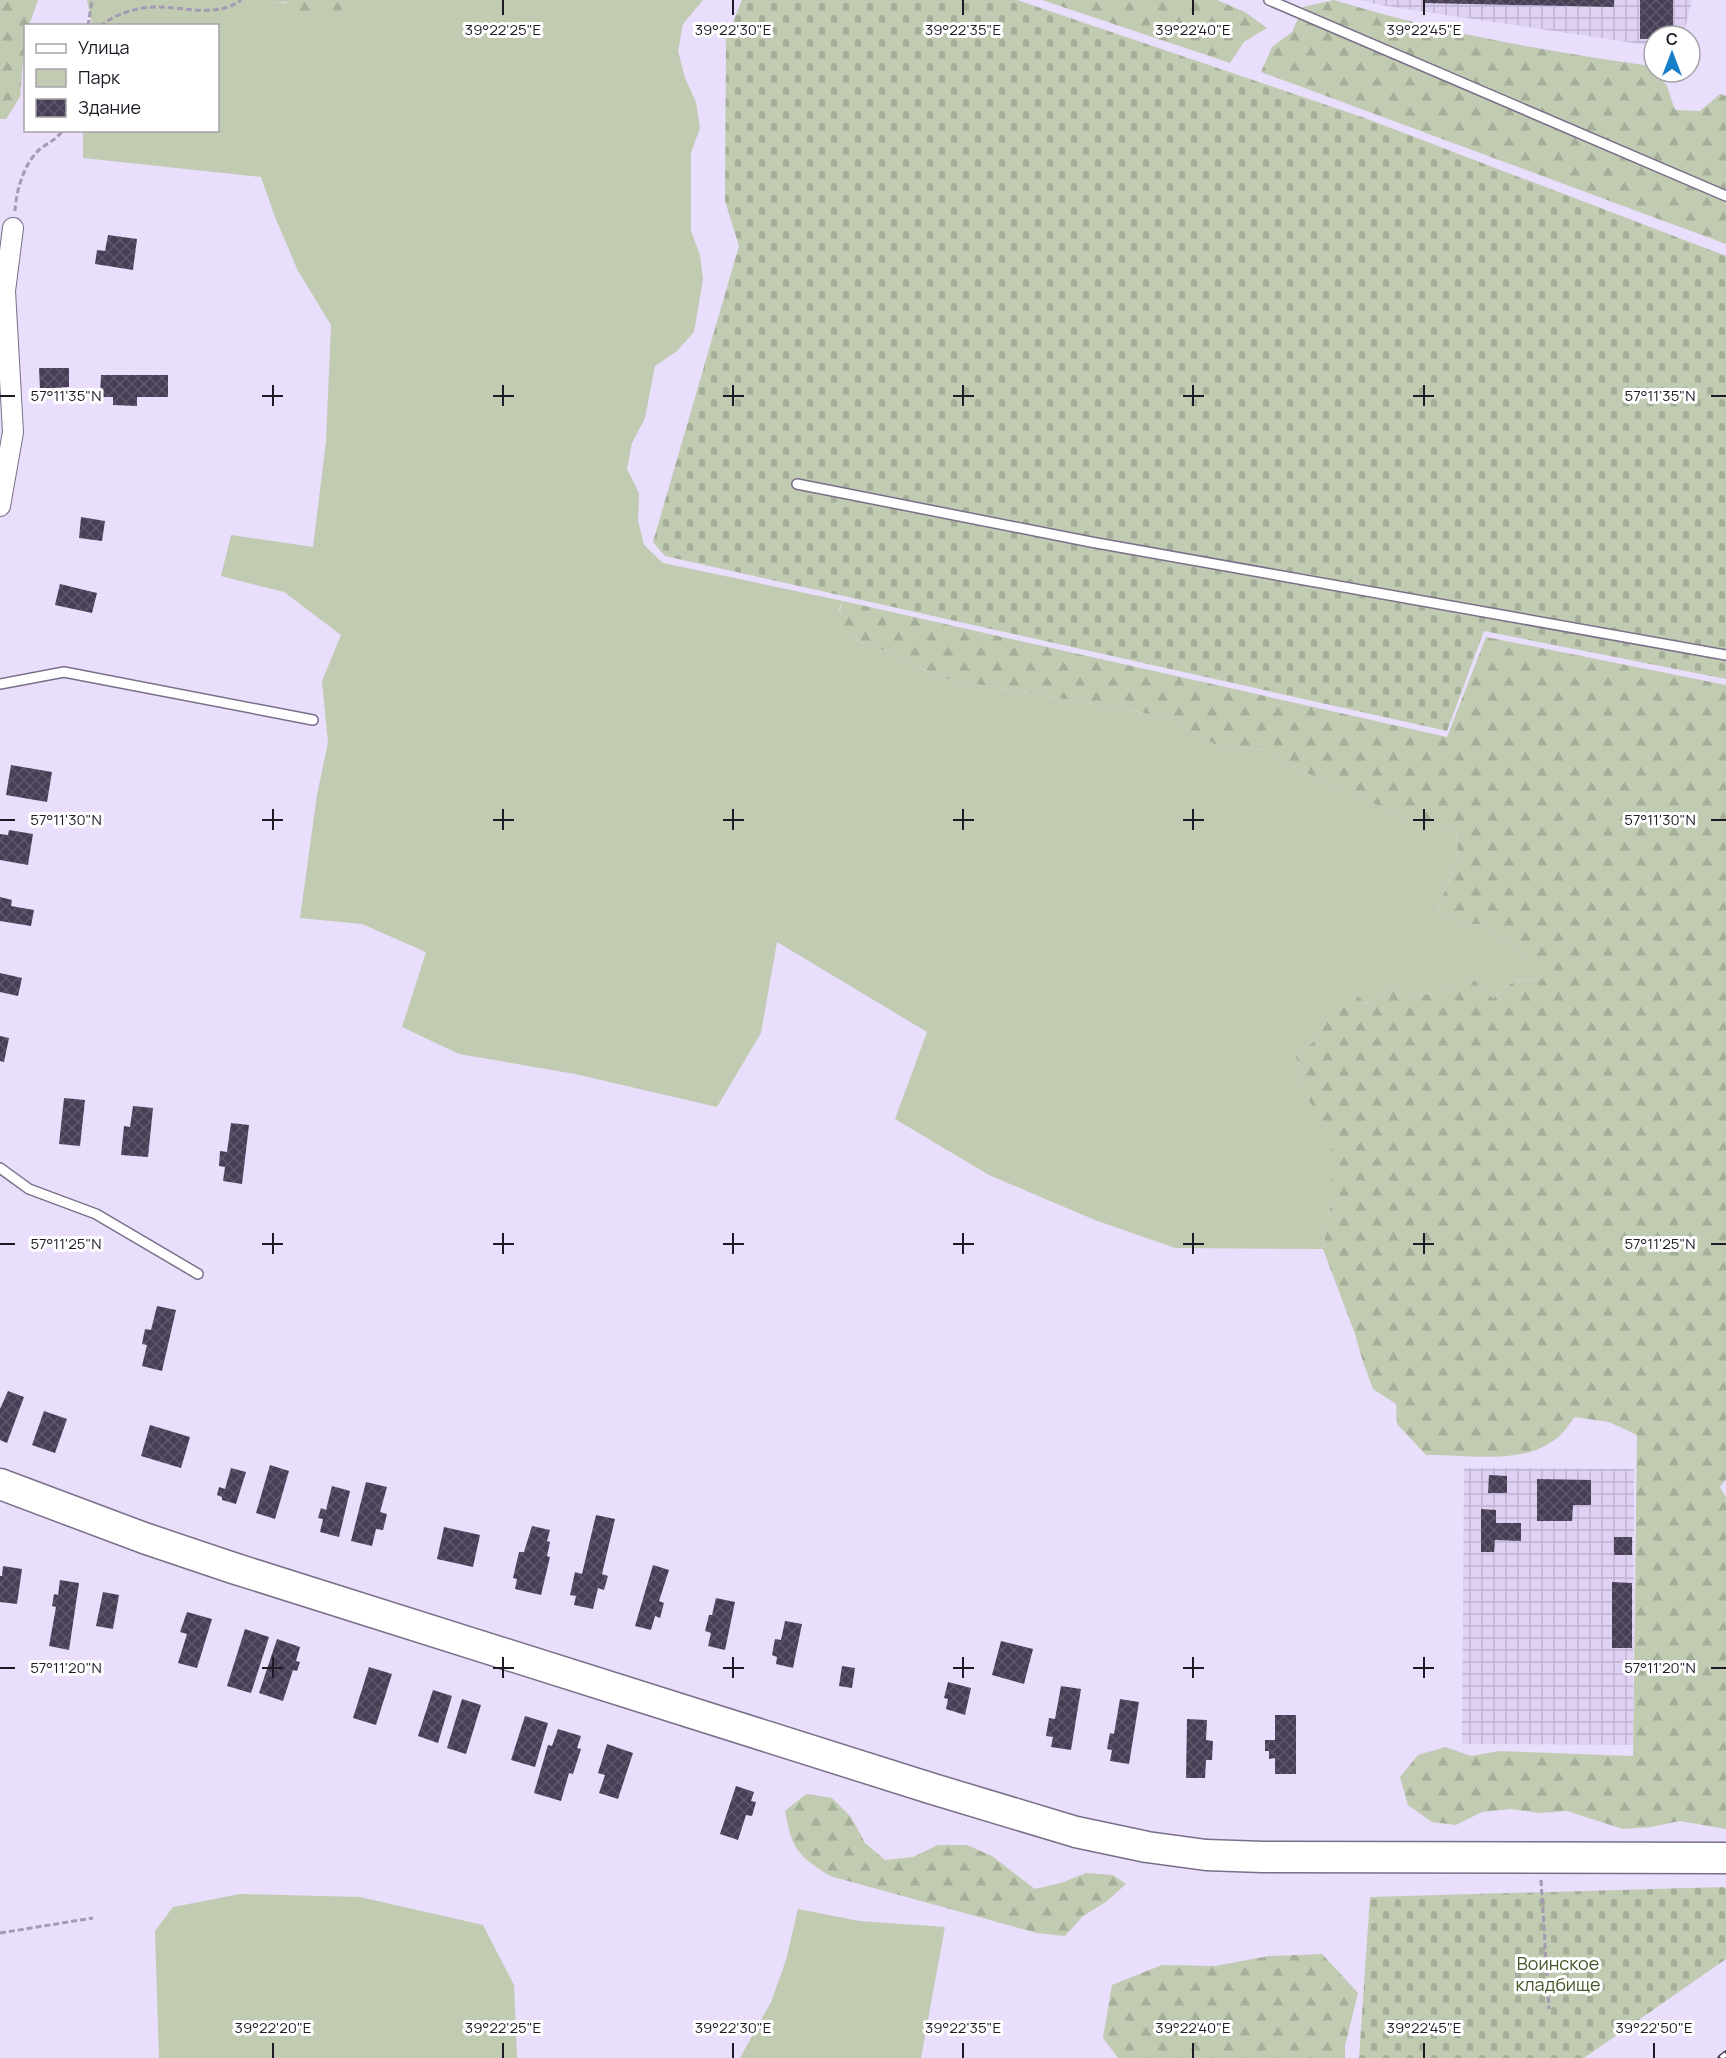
<svg xmlns="http://www.w3.org/2000/svg" width="1726" height="2058" font-family="Manrope,sans-serif">
<style>
.industrial{fill:url(#industrial-grid)}
.green{fill:#c0cbb2}
.forest{fill:url(#forest-firs)}
.cemetery{fill:url(#cemetery-stones)}
.building{fill:url(#building-cross-hatch)}
.lines{fill:none;stroke-linecap:round;stroke-linejoin:round}
.lane-casing{stroke:#796f89;stroke-width:12}
.street-casing{stroke:#796f89;stroke-width:22}
.primary-casing{stroke:#796f89;stroke-width:33}
.path{stroke:#a49bb2;stroke-width:3;stroke-dasharray:6 3;stroke-linecap:butt}
.lane{stroke:#fff;stroke-width:9}
.street{stroke:#fff;stroke-width:20}
.primary{stroke:#fff;stroke-width:30}
.rail-casing{stroke:#393442;stroke-width:7}
.rail{stroke:#fff;stroke-width:4.5;stroke-dasharray:14;stroke-linecap:butt}
.ticks{fill:none;stroke:#1e1a25;stroke-width:2}
.labels{text-anchor:middle;stroke-width:6;stroke-linejoin:round;paint-order:stroke}
.park-label{font-size:18px;fill:#45572a;stroke:#fff}
.ticks-label{font-size:15px;text-anchor:middle;fill:#1e1a25;stroke:#fff;stroke-width:6;stroke-linejoin:round;paint-order:stroke}
</style>
<defs>
<pattern id="industrial-grid" width="8" height="8" patternUnits="userSpaceOnUse" patternTransform="scale(1.5)"><rect width="8" height="8" fill="#dfd1f4"/><path d="M0 4h8M4 0v8" fill="none" stroke="#bfb3d1"/></pattern>
<pattern id="forest-firs" width="22" height="20" patternUnits="userSpaceOnUse" patternTransform="scale(1.5)"><rect width="22" height="20" fill="#c0cbb2"/><path d="M5 1l3.5 6h-7zM16 11l3.5 6h-7z" fill="#a5ae99"/></pattern>
<pattern id="cemetery-stones" width="16" height="16" patternUnits="userSpaceOnUse" patternTransform="scale(1.5)"><rect width="16" height="16" fill="#c0cbb2"/><path d="M2 7V4a2 2 0 0 1 4 0v3zM10 15v-3a2 2 0 0 1 4 0v3z" fill="#a5ae99"/></pattern>
<pattern id="building-cross-hatch" width="8" height="8" patternUnits="userSpaceOnUse" patternTransform="scale(1.5)"><rect width="8" height="8" fill="#483e56"/><path d="M0 0l8 8M0 8l8-8" fill="none" stroke="#5f576b"/></pattern>
</defs>
<rect width="100%" height="100%" fill="#e9defb"/>
<g class="industrial">
<path d="M1360,0H1692L1683,36H1654V46L1380,5Z"/>
<path d="M1464,1468L1634,1469L1633,1745L1462,1744Z"/>
</g>
<g class="green">
<path d="M87,0H268L273,3L365,2V0H703L683,24L678,51L685,78L696,102L700,128L691,153V231L700,255L703,280L694,332L677,351L655,366L645,418L632,443L627,469L639,493L638,520L644,545L663,563L843,601L839,609L851,638L881,649L942,678L1167,717L1216,745L1265,750L1298,769L1401,816L1429,820L1456,830L1458,857L1437,911L1464,925L1481,924L1528,955L1544,979L1515,980L1493,998L1472,978L1446,990L1419,996L1391,989L1368,1004L1344,988L1318,1038L1296,1056L1301,1085L1315,1111L1331,1134V1202L1323,1249L1175,1248L1095,1220L989,1175L895,1119L927,1032L777,942L761,1033L717,1107L575,1074L459,1054L402,1027L426,952L362,924L300,918L317,795L328,742L322,681L341,635L284,592L221,576L231,535L313,547L326,441L331,325L298,271L275,217L261,177L83,158V131L218,130V26L92,25Z"/>
<path d="M240,1894L360,1897L483,1925L514,1985L517,2058H159L155,1931L173,1907Z"/>
<path d="M798,1909L859,1921L945,1927L921,2058H740L771,2002L786,1960Z"/>
</g>
<g class="forest">
<path d="M0,0H38L29,25L26,26L20,97L6,119H0Z"/>
<path d="M268,0H365L366,2L355,10L299,12L286,2L273,3Z"/>
<path d="M1042,0H1217L1245,12L1267,28L1244,42L1230,63Z"/>
<path d="M1334,0C1437,32 1544,51 1651,66L1667,86L1675,110L1700,111L1720,94L1726,96V244L1261,72L1272,47L1292,32L1303,7Z"/>
<path d="M843,601L1447,737L1486,637L1726,685V1479L1720,1487L1726,1497V1829L1680,1821L1651,1827L1623,1829L1567,1811L1539,1813L1511,1809L1482,1812L1456,1825L1432,1822L1408,1805L1400,1777L1418,1755L1445,1747L1471,1756L1499,1751L1633,1756L1637,1435L1609,1422L1575,1417C1569,1424 1564,1433 1557,1438C1524,1466 1466,1454 1426,1455L1397,1424L1396,1404L1373,1389L1363,1362L1355,1334L1323,1249L1331,1202V1134L1314,1110L1301,1085L1296,1056L1318,1038L1344,987L1368,1004L1391,989L1419,996L1446,990L1472,978L1493,998L1515,980L1543,979L1528,955L1481,924L1464,925L1437,911L1458,857L1456,830L1429,820L1401,816L1298,769L1265,750L1216,745L1167,717L942,678L881,649L851,638C843,625 836,615 843,601Z"/>
<path d="M806,1794L832,1798L851,1817L865,1843L885,1860L913,1857L938,1845H967L992,1856L1035,1889L1061,1883L1086,1873L1113,1875L1126,1884L1106,1902L1083,1916L1065,1936L1037,1933L830,1876C797,1855 792,1849 785,1811Z"/>
<path d="M1322,1954L1358,1993L1345,2046V2058H1118L1103,2038L1112,1985L1162,1965L1215,1966L1269,1956Z"/>
</g>
<g class="cemetery">
<path d="M742,0H1017L1362,117L1726,256V679L1484,631L1447,731L665,556L653,542L739,246L725,201L726,39Z"/>
<path d="M1724,1887L1726,1889V1959L1584,2058H1359L1370,1897Z"/>
</g>
<g class="building">
<path d="M1424,0H1614V7L1424,3Z"/>
<path d="M1640,0H1673V36H1654V39H1640Z"/>
<path d="M108,235L137,239L133,270L95,264L97,250L105,251Z"/>
<path d="M39,368H69V387L40,389Z"/>
<path d="M101,375H168V397H137V406L113,405V397H100Z"/>
<path d="M81,517L105,521L102,541L79,538Z"/>
<path d="M60,584L97,593L92,613L55,605Z"/>
<path d="M11,765L52,772L47,802L6,795Z"/>
<path d="M9,830L33,834L28,865L0,860V834L8,835Z"/>
<path d="M0,897L12,900L11,906L34,910L31,926L0,921Z"/>
<path d="M0,973L22,978L18,996L0,992Z"/>
<path d="M0,1036L9,1038L4,1062L0,1061Z"/>
<path d="M64,1098L85,1100L80,1146L59,1144Z"/>
<path d="M133,1106L153,1108L148,1157L121,1155L124,1126L130,1127Z"/>
<path d="M231,1123L249,1125L242,1184L223,1181L225,1167L219,1166L220,1151L227,1152Z"/>
<path d="M157,1306L176,1310L162,1371L142,1366L147,1345L142,1344L145,1329L151,1330Z"/>
<path d="M8,1391L24,1397L7,1443L0,1440V1409Z"/>
<path d="M44,1411L67,1419L55,1453L32,1445Z"/>
<path d="M150,1425L190,1437L181,1468L141,1456Z"/>
<path d="M270,1465L289,1471L275,1519L256,1513Z"/>
<path d="M231,1468L246,1472L236,1504L222,1500V1497L217,1495L219,1487L225,1489Z"/>
<path d="M1489,1475L1507,1476V1493H1488Z"/>
<path d="M1537,1479L1591,1480V1505H1573L1572,1521H1537Z"/>
<path d="M366,1482L387,1487L380,1512L387,1514L383,1530L376,1529L372,1546L351,1541Z"/>
<path d="M332,1486L350,1491L339,1537L320,1532L323,1519L318,1518L321,1508L326,1510Z"/>
<path d="M1481,1509L1496,1510V1523H1521V1541L1495,1540L1494,1552H1481Z"/>
<path d="M596,1515L615,1519L602,1574L608,1576L604,1590L598,1588L593,1609L574,1605L576,1596L570,1595L575,1572L582,1574Z"/>
<path d="M532,1526L550,1530L547,1541L550,1542L547,1556L550,1557L541,1595L515,1589L517,1579L513,1578L519,1552H524Z"/>
<path d="M444,1527L480,1535L473,1567L437,1559Z"/>
<rect x="1614" y="1537" width="18" height="18"/>
<path d="M653,1565L669,1570L659,1601L664,1603L660,1618L655,1616L651,1630L635,1626Z"/>
<path d="M3,1566L22,1569L17,1604L0,1602V1576H2Z"/>
<path d="M60,1580L79,1583L69,1650L49,1646L56,1607L52,1606L54,1594L58,1595Z"/>
<path d="M1612,1582L1632,1583V1648H1612Z"/>
<path d="M103,1592L119,1595L113,1629L96,1626Z"/>
<path d="M716,1598L735,1602L725,1650L708,1646L711,1633L705,1631L709,1615H712Z"/>
<path d="M187,1612L212,1619L197,1668L178,1663L187,1634L180,1632Z"/>
<path d="M785,1621L802,1624L793,1668L776,1664L777,1657L772,1655L775,1639L781,1640Z"/>
<path d="M245,1629L269,1637L251,1693L227,1686Z"/>
<path d="M277,1639L300,1647L296,1661L300,1662L297,1671L293,1670L283,1701L259,1693Z"/>
<path d="M1001,1641L1033,1649L1024,1684L992,1675Z"/>
<path d="M842,1666L855,1668L852,1688L839,1686Z"/>
<path d="M369,1667L392,1674L376,1725L353,1718Z"/>
<path d="M948,1682L971,1688L965,1715L946,1709L948,1699L944,1698Z"/>
<path d="M1061,1686L1081,1689L1071,1750L1051,1747L1053,1737L1046,1736L1049,1718L1055,1719Z"/>
<path d="M433,1690L452,1696L438,1743L418,1736Z"/>
<path d="M462,1699L481,1705L466,1754L447,1748Z"/>
<path d="M1120,1699L1139,1702L1129,1764L1110,1761L1112,1750L1107,1749L1110,1733L1114,1734Z"/>
<path d="M1275,1715H1296V1774H1275V1758L1269,1759V1751H1265V1740H1275Z"/>
<path d="M525,1716L548,1723L535,1767L511,1760Z"/>
<path d="M1187,1719L1207,1720L1206,1740L1213,1741L1212,1760H1206L1205,1778H1186Z"/>
<path d="M558,1729L581,1736L577,1748L581,1749L573,1774L569,1773L561,1801L534,1793L548,1745L552,1746Z"/>
<path d="M607,1744L633,1753L618,1799L599,1793L605,1775L598,1773Z"/>
<path d="M736,1786L754,1792L751,1801L756,1802L752,1816L746,1815L738,1840L720,1834Z"/>
</g>
<g class="lines">
<defs>
<g id="lane">
<path d="M1269,0L1726,196"/>
<path d="M797,484L1091,542L1726,655"/>
<path d="M0,684L64,672L313,720"/>
<path d="M0,1168L29,1189L96,1214L198,1274"/>
</g>
<path id="street" d="M0,506L13,432L5,291L13,228"/>
<path id="primary" d="M0,1484L144,1538L233,1568L933,1789L1076,1832L1147,1847L1206,1855L1263,1857L1726,1858"/>
</defs>
<use href="#lane" class="lane-casing"/>
<use href="#street" class="street-casing"/>
<use href="#primary" class="primary-casing"/>
<g class="path">
<path d="M88,26L92,0"/>
<path d="M100,26C117,13 137,7 158,7C185,7 217,18 241,0"/>
<path d="M15,211C16,191 24,163 40,149C48,143 57,139 63,130"/>
<path d="M1541,1880L1549,2009"/>
<path d="M0,1933L93,1918"/>
</g>
<use href="#lane" class="lane"/>
<use href="#street" class="street"/>
<use href="#primary" class="primary"/>
<defs>
<path id="rail" d="M1721,2058L1726,2054"/>
</defs>
<use href="#rail" class="rail-casing"/>
<use href="#rail" class="rail"/>
</g>
<path class="ticks" d="M503,0V15M733,0V15M963,0V15M1193,0V15M1424,0V15M273,385V406M503,385V406M733,385V406M963,385V406M1193,385V406M1424,385V406M0,396H15M262,396H283M493,396H514M723,396H744M953,396H974M1183,396H1204M1413,396H1434M1711,396H1726M273,809V830M503,809V830M733,809V830M963,809V830M1193,809V830M1424,809V830M0,820H15M262,820H283M493,820H514M723,820H744M953,820H974M1183,820H1204M1413,820H1434M1711,820H1726M273,1233V1254M503,1233V1254M733,1233V1254M963,1233V1254M1193,1233V1254M1424,1233V1254M0,1244H15M262,1244H283M493,1244H514M723,1244H744M953,1244H974M1183,1244H1204M1413,1244H1434M1711,1244H1726M273,1657V1678M503,1657V1678M733,1657V1678M963,1657V1678M1193,1657V1678M1424,1657V1678M0,1668H15M262,1668H283M493,1668H514M723,1668H744M953,1668H974M1183,1668H1204M1413,1668H1434M1711,1668H1726M273,2043V2058M503,2043V2058M733,2043V2058M963,2043V2058M1193,2043V2058M1424,2043V2058M1654,2043V2058"/>
<g class="labels">
<g class="park-label">
<text x="1558" y="1970">Воинское<tspan x="1558" dy="21">кладбище</tspan></text>
</g>
</g>
<g class="ticks-label">
<text x="503" y="35">39°22'25"E</text>
<text x="733" y="35">39°22'30"E</text>
<text x="963" y="35">39°22'35"E</text>
<text x="1193" y="35">39°22'40"E</text>
<text x="1424" y="35">39°22'45"E</text>
<text x="66" y="401">57°11'35"N</text>
<text x="1660" y="401">57°11'35"N</text>
<text x="66" y="825">57°11'30"N</text>
<text x="1660" y="825">57°11'30"N</text>
<text x="66" y="1249">57°11'25"N</text>
<text x="1660" y="1249">57°11'25"N</text>
<text x="66" y="1673">57°11'20"N</text>
<text x="1660" y="1673">57°11'20"N</text>
<text x="273" y="2033">39°22'20"E</text>
<text x="503" y="2033">39°22'25"E</text>
<text x="733" y="2033">39°22'30"E</text>
<text x="963" y="2033">39°22'35"E</text>
<text x="1193" y="2033">39°22'40"E</text>
<text x="1424" y="2033">39°22'45"E</text>
<text x="1654" y="2033">39°22'50"E</text>
</g>
<rect x="24" y="24" width="195" height="108" fill="#ffffff" stroke="#a5a3a8" stroke-width="1.5"/>
<rect x="36" y="44" width="30" height="9" fill="#ffffff" stroke="#a5a3a8" stroke-width="1.5"/>
<text x="78" y="54" font-size="18" fill="#1e1a25">Улица</text>
<rect x="36" y="69" width="30" height="18" fill="#c0cbb2" stroke="#a5a3a8" stroke-width="1.5"/>
<text x="78" y="84" font-size="18" fill="#1e1a25">Парк</text>
<rect x="36" y="99" width="30" height="18" fill="url(#building-cross-hatch)" stroke="#a5a3a8" stroke-width="1.5"/>
<text x="78" y="114" font-size="18" fill="#1e1a25">Здание</text>
<g transform="translate(1672 54)"><circle r="28" fill="#ffffff" stroke="#a5a3a8" stroke-width="1.5"/>
<path d="M0-4.5L10 22L0 15L-10 22Z" fill="#177fca"/>
<text y="-9" font-size="16" font-weight="bold" text-anchor="middle" fill="#1e1a25">С</text>
</g>
</svg>
